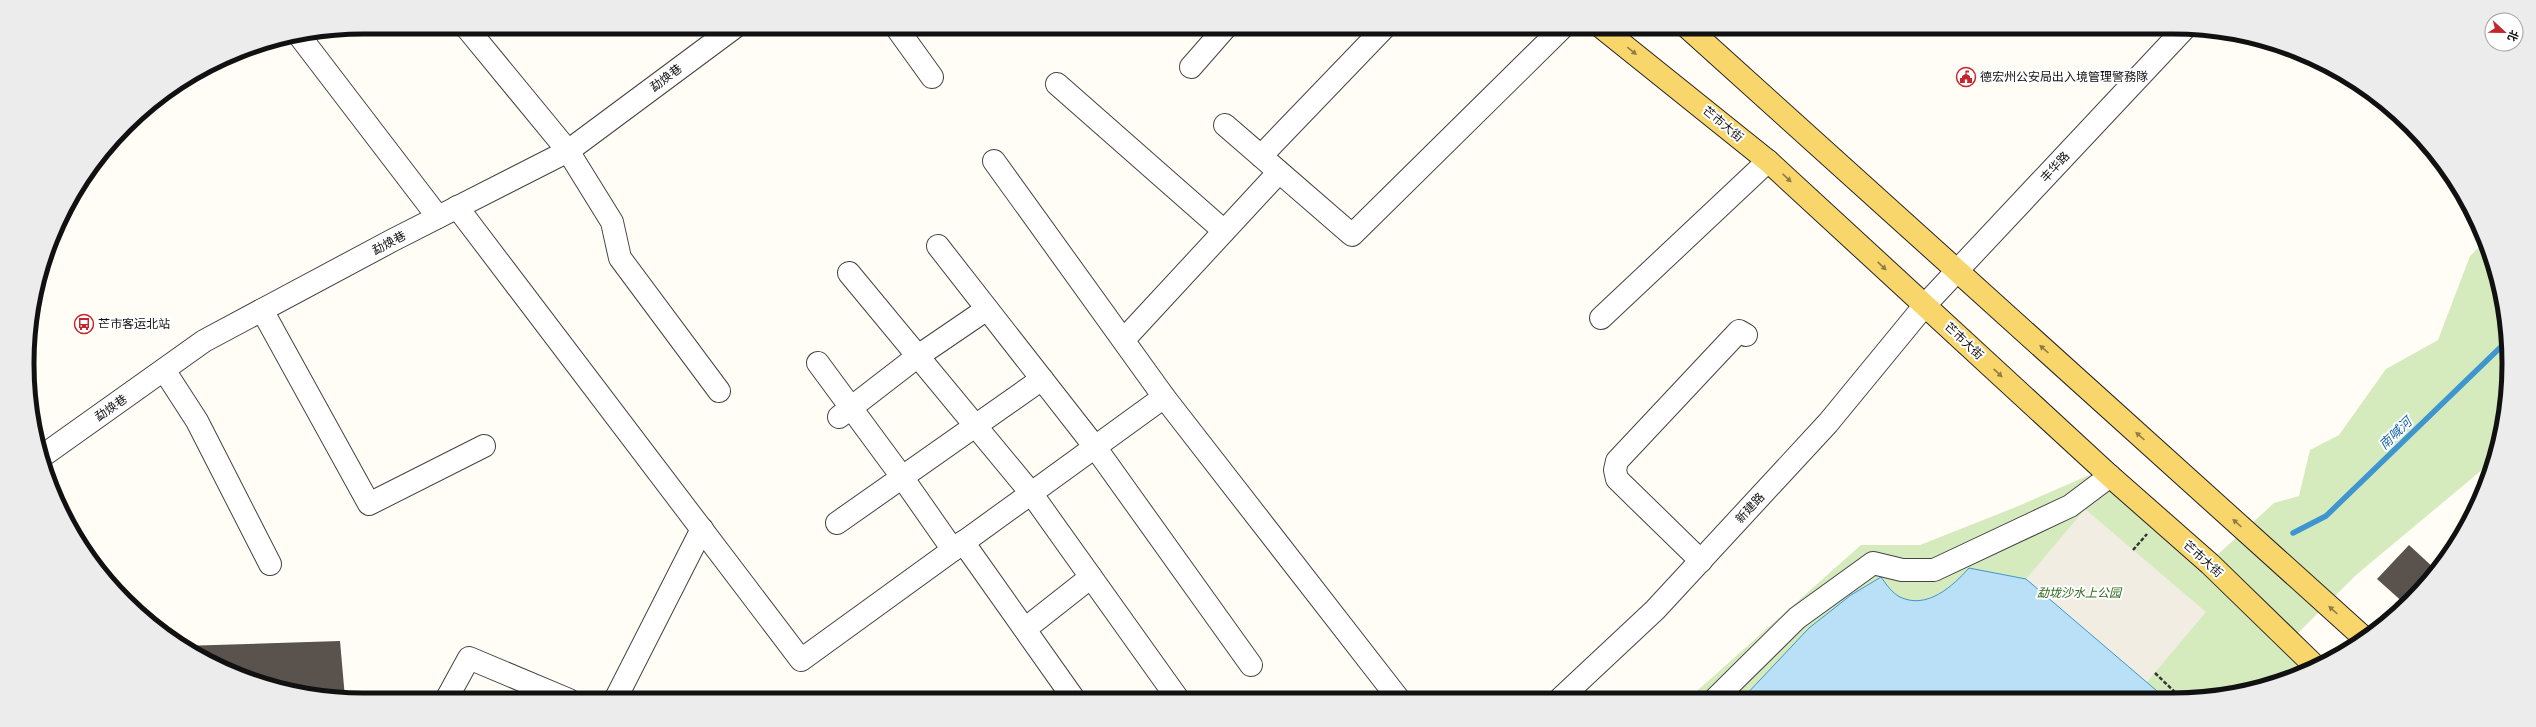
<svg xmlns="http://www.w3.org/2000/svg" width="2536" height="727" font-family="'IBM Plex Serif','Noto Sans SC',serif">
<style>
.green{fill:#d5ebbd}
.plaza{fill:#f1ede2}
.water{fill:#b9e0f7;stroke:#3f96cf}
.lines{fill:none;stroke-linecap:round;stroke-linejoin:round}
.stream{stroke:#3f96cf;stroke-width:5.5}
.building{fill:#5a524d}
.minor-casing{stroke:#444;stroke-width:24}
.major-casing{stroke:#222;stroke-width:24}
.path{stroke:#333;stroke-width:2.5;stroke-dasharray:4 2;stroke-linecap:butt}
.minor{stroke:#fff;stroke-width:22}
.major{stroke:#f9d66b;stroke-width:22}
.oneway{fill:#917d42}
.labels{text-anchor:middle;stroke-width:4;stroke-linejoin:round;paint-order:stroke}
.poi-label{font-size:12px;fill:#111;stroke:#fff;text-anchor:start}
.street-label{font-size:12px;fill:#111;stroke:#fff}
.park-label{font-size:12px;font-style:italic;fill:#2f6b1f;stroke:#fff}
.water-label{font-size:13px;font-style:italic;fill:#1768a6;stroke:#fff}
.rim{fill:none;stroke:#111;stroke-width:5}
</style>
<rect width="100%" height="100%" fill="#fffdf5"/>
<path class="green" d="M2485,241L2502,298L2509,363L2503,429L2489,464L2356,575L2287,644L2303,659L2288,675L2216,697L1689,698L1861,545H1920L2016,507L2103,469L2203,568L2274,503L2299,496L2310,450L2339,435L2386,369L2438,340L2470,256Z"/>
<path class="plaza" d="M2085,509L2206,612L2147,682L2026,579Z"/>
<path class="water" d="M1969,568L2026,579L2164,697L1743,698L1809,628L1851,595L1881,577C1886,584 1892,593 1900,597C1927,610 1953,586 1969,568Z"/>
<g class="lines">
<path class="stream" d="M2293,533L2326,516L2507,341"/>
</g>
<g class="building">
<path d="M2409,545L2435,569L2406,605L2377,579Z"/>
<path d="M340,641L345,698L298,694L195,655L182,646Z"/>
</g>
<g class="lines">
<defs>
<g id="minor">
<path d="M466,27L568,151L612,222L620,258L719,391"/>
<path d="M896,27L932,77"/>
<path d="M298,34L438,217"/>
<path d="M1191,67L1226,27"/>
<path d="M1057,84L1224,231"/>
<path d="M1225,125L1352,235L1563,27"/>
<path d="M1261,156L1385,27"/>
<path d="M994,161L1164,397L1398,698"/>
<path d="M457,207L801,660L1164,397"/>
<path d="M938,246L1095,447L1251,665"/>
<path d="M849,273L1031,493L1178,699"/>
<path d="M262,310L369,504L484,446"/>
<path d="M1601,318L1768,161"/>
<path d="M1130,333L1279,172"/>
<path d="M818,363L902,477L953,550"/>
<path d="M164,370L197,421L270,564"/>
<path d="M839,417L918,356L987,309"/>
<path d="M41,457L204,341L393,240L568,151L735,27"/>
<path d="M837,523L1042,379"/>
<path d="M963,542L1074,699"/>
<path d="M1701,561L1617,479L1615,470L1617,461L1739,331L1746,335"/>
<path d="M1025,629L1091,577"/>
<path d="M1561,698L1655,610L1828,423L1925,305L2185,28"/>
<path d="M1716,698L1797,618L1873,563L1902,570H1934L2070,506L2110,476"/>
<path d="M446,700L469,658L569,700"/>
<path d="M615,700L702,529"/>
</g>
<g id="major">
<path d="M1601,27L1768,161L2110,476L2210,564L2316,667"/>
<path d="M1687,27L2362,636"/>
</g>
</defs>
<use href="#minor" class="minor-casing"/>
<use href="#major" class="major-casing"/>
<g class="path">
<path d="M2133,550L2147,534"/>
<path d="M2155,673L2180,697"/>
</g>
<use href="#minor" class="minor"/>
<use href="#major" class="major"/>
</g>
<defs><path id="oneway-solid" d="M-6-.8H1V-3.2L6.5 0L1 3.2V.8H-6Z"/></defs>
<g class="oneway">
<use href="#oneway-solid" transform="translate(1632 51) rotate(39)"/>
<use href="#oneway-solid" transform="translate(1787 178) rotate(43)"/>
<use href="#oneway-solid" transform="translate(1882 266) rotate(43)"/>
<use href="#oneway-solid" transform="translate(2044 349) rotate(-138)"/>
<use href="#oneway-solid" transform="translate(1998 373) rotate(43)"/>
<use href="#oneway-solid" transform="translate(2140 436) rotate(-138)"/>
<use href="#oneway-solid" transform="translate(2237 523) rotate(-138)"/>
<use href="#oneway-solid" transform="translate(2333 610) rotate(-138)"/>
</g>
<defs>
<symbol id="civic-ring" viewBox="-11 -11 22 22"><circle r="9.5" fill="#fff" stroke="#c4262e" stroke-width="1.5"/><path d="M-.6-6.5H3V-4.5H.6V-3L4-1V1h2V6H-6V1h2V-1L-.6-3ZM-1.2 2.5V6h2.4V2.5Z" fill="#c4262e"/></symbol>
<symbol id="bus-ring" viewBox="-11 -11 22 22"><circle r="9.5" fill="#fff" stroke="#c4262e" stroke-width="1.5"/><path d="M-5-6H5V4H4V6H2V4H-2V6H-4V4H-5ZM-3.5-4V0h7V-4ZM-3.5 1.2v1.5H-2V1.2ZM2 1.2v1.5H3.5V1.2Z" fill="#c4262e"/></symbol>
</defs>
<g fill-rule="evenodd">
<use href="#civic-ring" x="1955" y="66" width="22" height="22"/>
<use href="#bus-ring" x="73" y="313" width="22" height="22"/>
</g>
<g class="labels">
<g class="poi-label">
<text x="1980" y="81">德宏州公安局出入境管理警務隊</text>
<text x="98" y="328">芒市客运北站</text>
</g>
<g class="street-label">
<text transform="translate(666 78) rotate(-37)" y="4">勐焕巷</text>
<text transform="translate(1723 124) rotate(39)" y="4">芒市大街</text>
<text transform="translate(2055 167) rotate(-47)" y="4">丰华路</text>
<text transform="translate(389 243) rotate(-28)" y="4">勐焕巷</text>
<text transform="translate(1964 341) rotate(43)" y="4">芒市大街</text>
<text transform="translate(111 408) rotate(-35)" y="4">勐焕巷</text>
<text transform="translate(1750 508) rotate(-47)" y="4">新建路</text>
<text transform="translate(2203 559) rotate(42)" y="4">芒市大街</text>
</g>
<g class="park-label">
<text x="2079" y="597">勐垅沙水上公园</text>
</g>
<g class="water-label">
<text transform="translate(2395 433) rotate(-44)" y="5">南喊河</text>
</g>
</g>
<path d="M0 0H2536V727H0ZM363 34H2173A329 329 0 0 1 2502 363V364A329 329 0 0 1 2173 693H363A329 329 0 0 1 34 364V363A329 329 0 0 1 363 34Z" fill="#ececec" fill-rule="evenodd"/>
<path class="rim" d="M363 34H2173A329 329 0 0 1 2502 363V364A329 329 0 0 1 2173 693H363A329 329 0 0 1 34 364V363A329 329 0 0 1 363 34Z"/>
<g transform="translate(2504 32) rotate(112)"><circle r="19" fill="#ffffff" stroke="#a0a0a0"/>
<path d="M0-3L7 15L0 10L-7 15Z" fill="#c4262e"/>
<text y="-6" font-size="11" font-weight="bold" text-anchor="middle" fill="#111111">北</text>
</g>
</svg>
